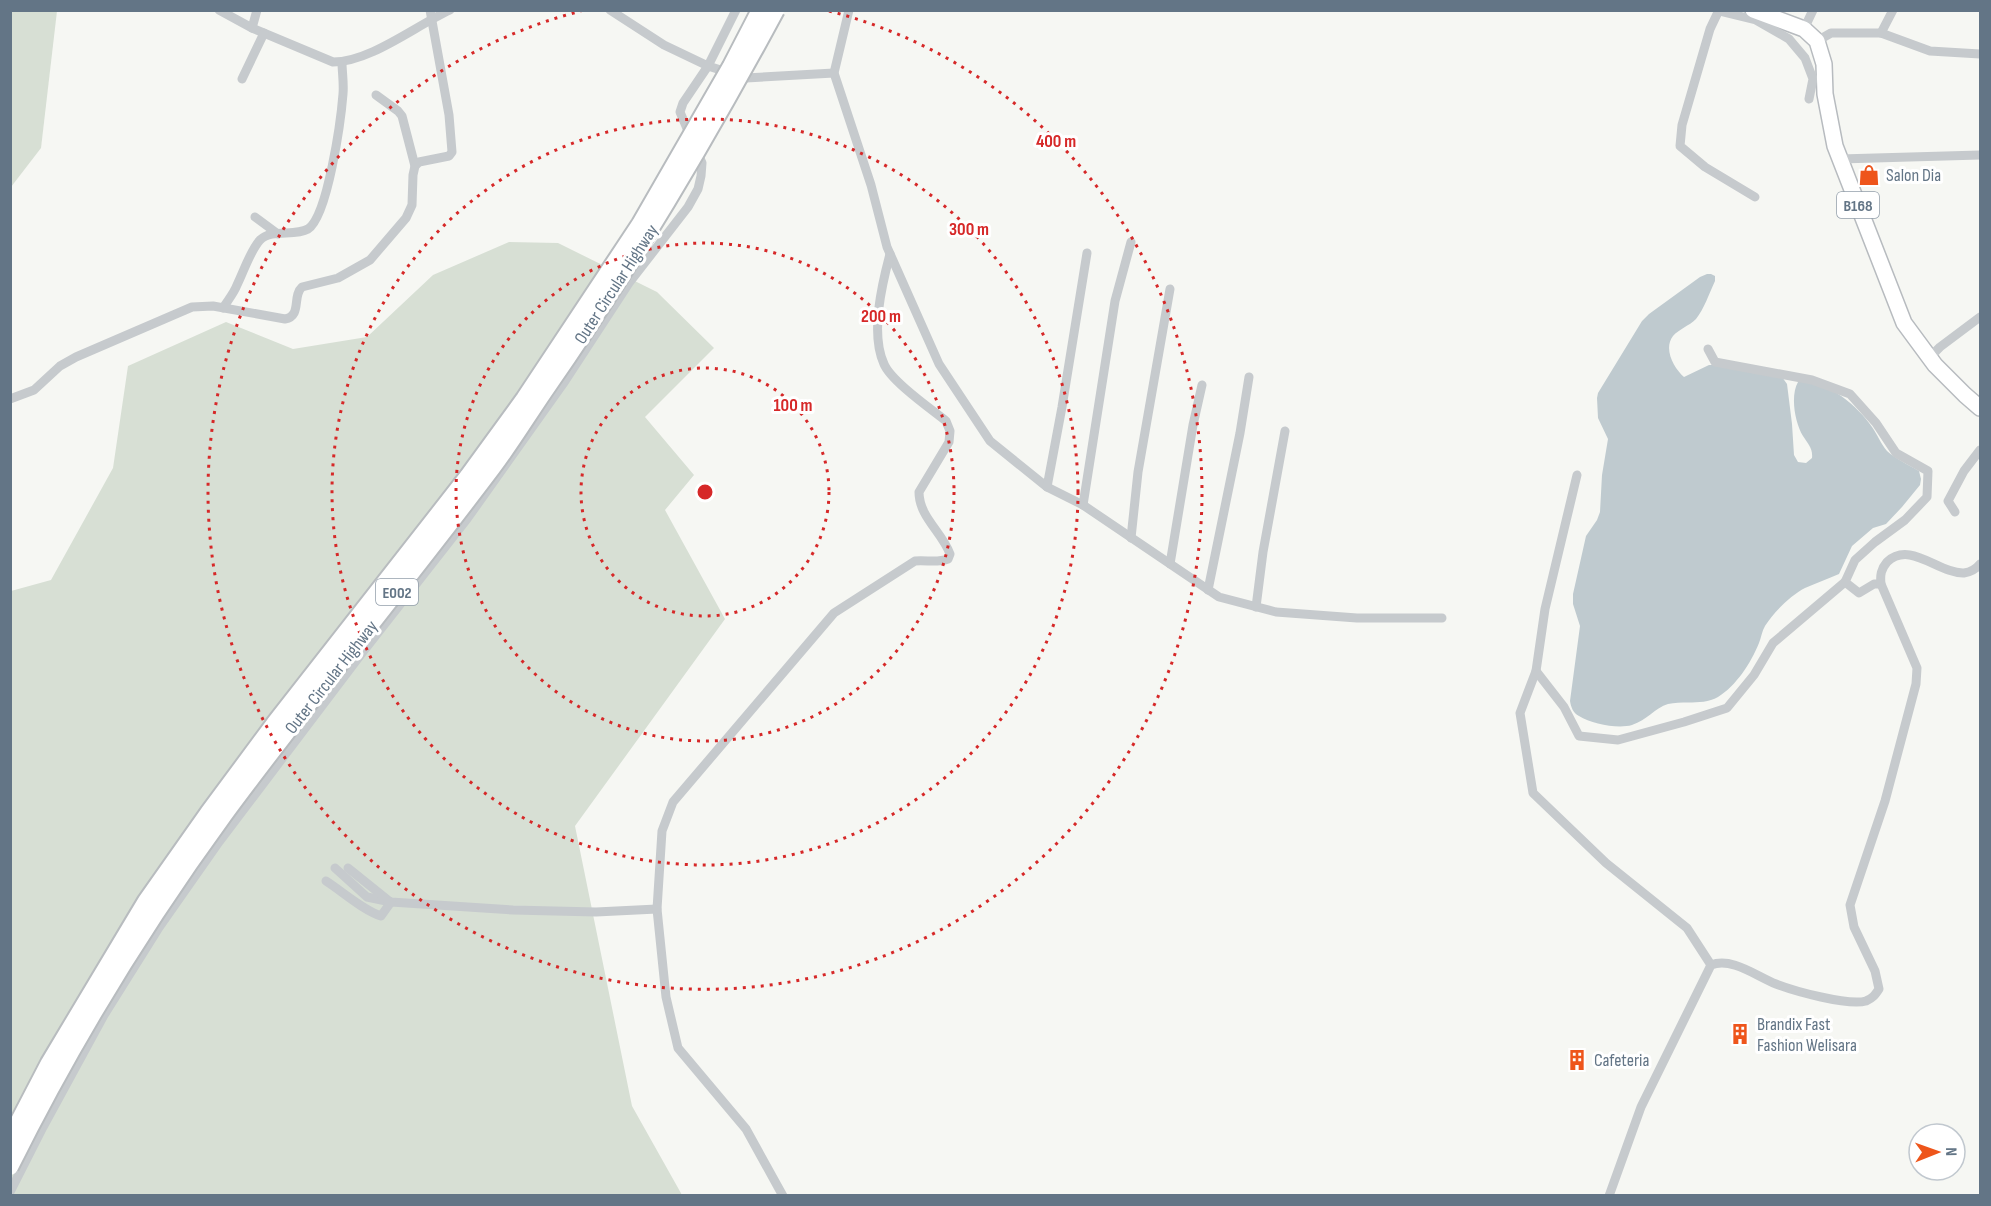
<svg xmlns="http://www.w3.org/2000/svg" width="1991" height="1206" font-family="'Sofia Sans Condensed',sans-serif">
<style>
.green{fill:#d7dfd4}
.water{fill:#bfcacf}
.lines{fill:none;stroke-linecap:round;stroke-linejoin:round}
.primary-casing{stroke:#b7bbbf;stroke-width:18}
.street{stroke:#c6cacd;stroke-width:9}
.primary{stroke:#fff;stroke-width:15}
.highway-bridge-casing{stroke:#b8bcbf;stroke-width:20;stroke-linecap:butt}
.highway-bridge{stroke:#fff;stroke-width:16}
.ring{fill:none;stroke:#d62828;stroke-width:3;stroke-dasharray:3 6}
.labels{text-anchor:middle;stroke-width:6;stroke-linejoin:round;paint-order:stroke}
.shield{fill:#fff;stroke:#929eaa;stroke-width:1.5}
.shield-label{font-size:16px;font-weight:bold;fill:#637586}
.poi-label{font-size:18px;fill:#637586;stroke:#fff;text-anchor:start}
.street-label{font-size:18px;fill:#637586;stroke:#fff}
.centre{fill:#d62828;stroke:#fff;stroke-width:3}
.ring-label{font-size:18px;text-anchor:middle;font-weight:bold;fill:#d62828;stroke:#fff;stroke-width:6;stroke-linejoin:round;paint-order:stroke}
</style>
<rect width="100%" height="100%" fill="#f6f7f3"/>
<g class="green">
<path d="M11,10L57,11L41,148L11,187Z"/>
<path d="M509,242L558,243L657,292L714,348L645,417L694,475L665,510L725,619L575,826L632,1106L682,1195L11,1196V591L51,580L113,468L128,366L226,322L293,349L367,337L433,275Z"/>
</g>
<path class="water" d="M1707,274H1711L1715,276V281C1709,294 1704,309 1696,319C1689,326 1679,329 1673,336C1663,349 1674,368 1684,377L1709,365H1715L1782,377L1787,384L1792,424L1794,455L1798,462L1806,463L1812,458C1813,448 1808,444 1803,436C1795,423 1790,396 1798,382C1826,379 1857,405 1872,427C1877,434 1881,444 1887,451C1896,459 1909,465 1919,471L1921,479L1920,485L1902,507L1886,524L1873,528L1852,546L1839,574C1828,579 1816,583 1805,588C1791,595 1774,612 1765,626C1762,631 1761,638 1759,643C1751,663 1736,686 1718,697C1703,706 1684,700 1668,704C1655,708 1647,720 1632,725C1618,729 1592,724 1579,716C1573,713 1571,707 1570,701L1580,626L1573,604V594L1586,536L1597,520L1600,512L1602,475L1608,439L1598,418L1597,398L1598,393L1642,321L1649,314L1700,277Z"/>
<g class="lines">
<defs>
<path id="primary" d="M1753,10L1804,29L1817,41L1824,64L1825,94L1835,146L1904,323L1935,365L1965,395L1980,408"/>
</defs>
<use href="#primary" class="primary-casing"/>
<g class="street">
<path d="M219,10L252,28L333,62C370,62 415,26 450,10"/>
<path d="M610,10L664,45L708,66L746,78L834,73"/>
<path d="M849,10L834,73L871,185L887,247L939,364L990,441L1047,487L1083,505L1219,597L1276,612L1357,618H1442"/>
<path d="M1719,10L1710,29L1682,125L1680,146L1705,167L1755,197"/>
<path d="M1719,11L1756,20L1789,39L1805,58L1813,79L1809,99"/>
<path d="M252,28L257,10"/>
<path d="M1804,29L1813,10"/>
<path d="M1881,33L1893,10"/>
<path d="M1817,41L1831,33H1881L1930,51L1980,54"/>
<path d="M242,79L264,33"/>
<path d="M376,95L398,111L402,116L415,166"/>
<path d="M691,138L680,112L683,103L708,66L736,10"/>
<path d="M1840,159L1980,155"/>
<path d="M255,217L278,234"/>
<path d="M223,308C228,300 234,293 237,285C244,271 250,251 260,240C272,228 294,237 308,229C328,216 341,119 343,94C344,83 342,72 342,62"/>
<path d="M1708,349L1715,362L1812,380L1850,394L1876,423L1896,453L1928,471L1927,497L1905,520L1875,542L1855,560L1845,582L1859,593L1874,584H1881"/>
<path d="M1929,358L1940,347L1980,317"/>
<path d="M10,399L34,390L60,366L76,357L192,307L213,306L285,319C302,316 292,296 302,287L338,278L370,260L406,218L412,205L413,175L415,166L419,162L449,156L452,152L449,115L430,10"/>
<path d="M1577,475L1545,609L1536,671L1520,713L1533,793L1606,863L1687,928L1711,965"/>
<path d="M1047,487L1062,407L1087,253"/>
<path d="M1083,505L1115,301L1131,242"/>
<path d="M1955,512L1948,501L1964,471L1980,450"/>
<path d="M1131,538L1138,472L1170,289"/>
<path d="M1170,564L1193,425L1202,385"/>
<path d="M1208,590L1240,433L1249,377"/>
<path d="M1256,607L1263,552L1285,431"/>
<path d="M1536,671L1564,707L1579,736L1618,740L1684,722L1727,708L1754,675L1773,643L1845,582"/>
<path d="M335,868L367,897L391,902L513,910L596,912L657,909"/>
<path d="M348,868L389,901"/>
<path d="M326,881C343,892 363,910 381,916L391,902"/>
<path d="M10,1192L43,1127L104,1015L158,929L219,842L362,653L467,519L563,384L629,283L688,207L698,189L701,176L702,163L697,151"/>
<path d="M783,1196L746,1129L678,1048L666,997L657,909L662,831L673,802L834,613L915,561C927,560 938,563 948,559L950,554C942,532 919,517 919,492L949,442L950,431L946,421C931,409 891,381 884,364C870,334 882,284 890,254"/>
<path d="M1609,1196L1641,1107L1711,965C1732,957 1756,976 1776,984C1794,991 1848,1006 1866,1001C1873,998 1875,995 1879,989L1875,971L1854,927L1850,905L1885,801L1916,684L1917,668L1881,584C1880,575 1881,569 1887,562C1910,540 1939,574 1964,573C1971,572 1976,569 1980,564"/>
</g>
<use href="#primary" class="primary"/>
<defs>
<g id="highway-bridge">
<path d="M10,1138L49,1063L146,901L208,813L274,724L468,476L524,399L640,224L731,66L760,10"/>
<path d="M10,1167C71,1044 143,926 224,815C311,697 405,584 493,467C511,443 527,417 544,392C629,270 705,142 776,10"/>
</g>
</defs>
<use href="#highway-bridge" class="highway-bridge-casing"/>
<use href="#highway-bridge" class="highway-bridge"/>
</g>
<g class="ring">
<circle cx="705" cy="492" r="124"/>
<circle cx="705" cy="492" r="249"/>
<circle cx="705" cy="492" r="373"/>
<path d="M829 11A497 497 0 1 1 581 11"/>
</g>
<defs>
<symbol id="shop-bare" viewBox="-9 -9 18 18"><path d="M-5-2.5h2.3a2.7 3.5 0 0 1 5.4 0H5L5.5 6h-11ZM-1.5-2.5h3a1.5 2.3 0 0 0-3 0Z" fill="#ee551b" stroke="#fff" stroke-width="2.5" paint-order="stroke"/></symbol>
<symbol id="building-bare" viewBox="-9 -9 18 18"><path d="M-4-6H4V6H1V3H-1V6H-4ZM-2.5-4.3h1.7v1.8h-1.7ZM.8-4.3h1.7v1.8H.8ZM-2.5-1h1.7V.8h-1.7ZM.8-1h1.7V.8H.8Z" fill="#ee551b" stroke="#fff" stroke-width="2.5" paint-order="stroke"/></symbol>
</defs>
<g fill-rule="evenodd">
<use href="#shop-bare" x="1854" y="160" width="30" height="30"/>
<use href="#building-bare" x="1725" y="1019" width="30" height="30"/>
<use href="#building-bare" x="1562" y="1045" width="30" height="30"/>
</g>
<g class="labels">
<g class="shield">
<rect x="1837" y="192" width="42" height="26" rx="4.5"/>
<rect x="376" y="579" width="42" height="26" rx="4.5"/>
</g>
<g class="shield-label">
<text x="1858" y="211">B168</text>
<text x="397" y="598">E002</text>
</g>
<g class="poi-label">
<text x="1886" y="181">Salon Dia</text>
<text x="1757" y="1030">Brandix Fast<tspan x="1757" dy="21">Fashion Welisara</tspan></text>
<text x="1594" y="1066">Cafeteria</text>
</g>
<g class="street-label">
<text transform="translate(616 284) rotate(-57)" y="6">Outer Circular Highway</text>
<text transform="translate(331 677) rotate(-52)" y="6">Outer Circular Highway</text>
</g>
</g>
<circle cx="705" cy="492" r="9" class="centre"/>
<g class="ring-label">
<text x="1056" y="147">400 m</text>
<text x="969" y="235">300 m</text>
<text x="881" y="322">200 m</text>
<text x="793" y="411">100 m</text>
</g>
<rect width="1991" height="1206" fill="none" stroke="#637586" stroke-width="24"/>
<g transform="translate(1937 1152) rotate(89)"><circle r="28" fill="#ffffff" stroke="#c1c8cf" stroke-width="1.5"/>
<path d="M0-4.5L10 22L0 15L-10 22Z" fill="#ee551b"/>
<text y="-9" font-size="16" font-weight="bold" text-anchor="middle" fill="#637586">N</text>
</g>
</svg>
